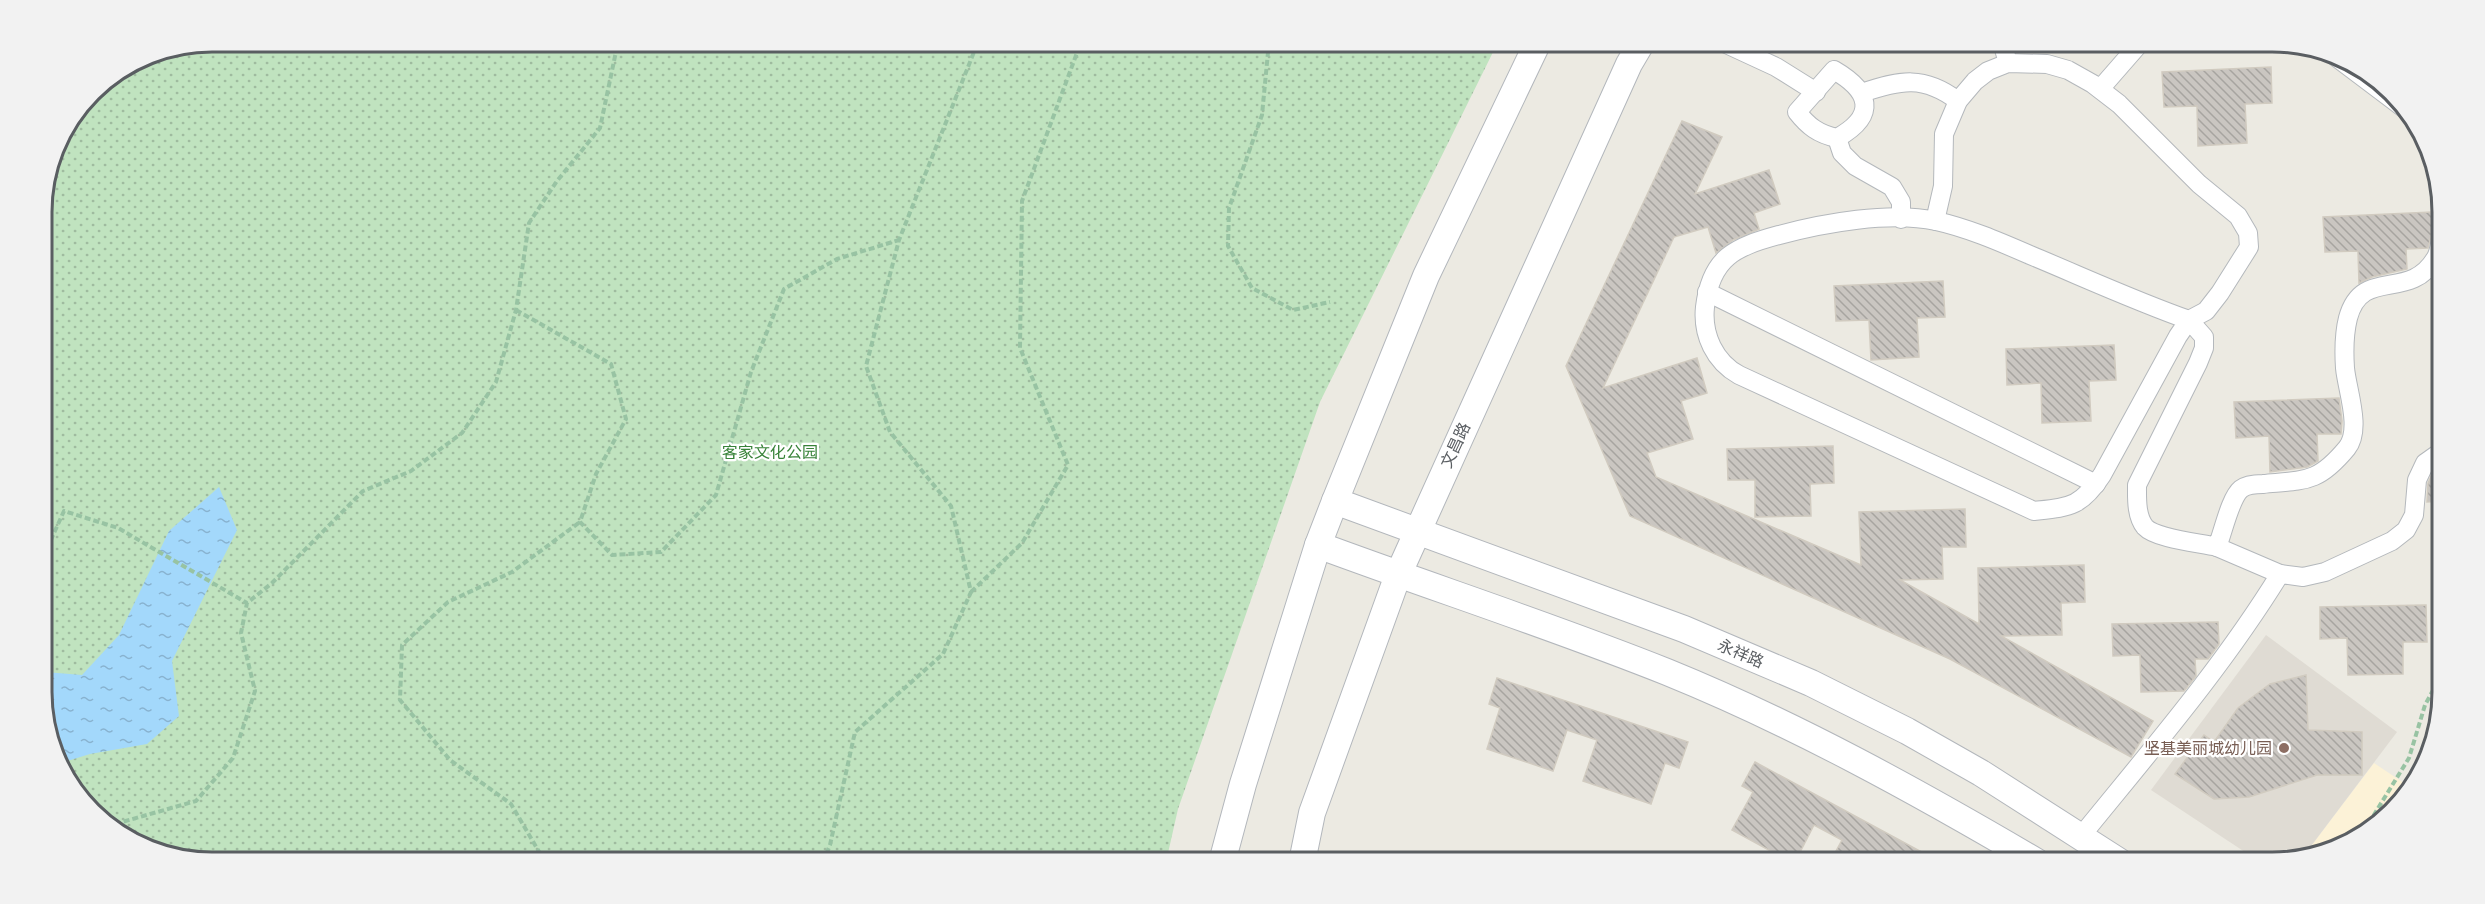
<svg xmlns="http://www.w3.org/2000/svg" width="2485" height="904" font-family="Commissioner,'Noto Sans SC',sans-serif">
<style>
.commercial{fill:#fcf2d7}
.education{fill:#dfdbd3}
.park{fill:url(#park-dots)}
.water{fill:url(#water-ripples)}
.building{fill:url(#building-back-hatch);stroke:#d1cbc0;stroke-width:1.5}
.lines{fill:none;stroke-linecap:round;stroke-linejoin:round}
.street-casing{stroke:#b4b8bc;stroke-width:20}
.secondary-casing{stroke:#b3b7bc;stroke-width:28}
.path{stroke:#98c3a3;stroke-width:4;stroke-dasharray:6 3;stroke-linecap:butt}
.street{stroke:#fff;stroke-width:18}
.secondary{stroke:#fff;stroke-width:26}
.education-dot{fill:#8d6e63;stroke:#fff;stroke-width:2}
.labels{text-anchor:middle;stroke-width:4.5;stroke-linejoin:round;paint-order:stroke}
.street-label{font-size:16px;fill:#5a5e62;stroke:#fff}
.park-label{font-size:16px;fill:#388339;stroke:#fff}
.education-label{font-size:16px;fill:#785e54;stroke:#fff;text-anchor:end}
.rim{fill:none;stroke:#5a5e62;stroke-width:3}
</style>
<defs>
<pattern id="park-dots" width="8" height="8" patternUnits="userSpaceOnUse" patternTransform="scale(1.5)"><rect width="8" height="8" fill="#c0e3bf"/><path d="M2 2h.1M6 6h.1" fill="none" stroke="#9fbb9f" stroke-width="1.8" stroke-linecap="round"/></pattern>
<pattern id="water-ripples" width="26" height="14" patternUnits="userSpaceOnUse" patternTransform="scale(1.5)"><rect width="26" height="14" fill="#a3d8fb"/><path d="M2 4q2-2 4 0t4 0M15 11q2-2 4 0t4 0" fill="none" stroke="#88b2cf"/></pattern>
<pattern id="building-back-hatch" width="6" height="6" patternUnits="userSpaceOnUse" patternTransform="scale(1.5)"><rect width="6" height="6" fill="#cac6c1"/><path d="M-1 5l2 2M0 0l6 6M5-1l2 2" fill="none" stroke="#a7a4a0"/></pattern>
</defs>
<rect width="100%" height="100%" fill="#eceae2"/>
<path class="commercial" d="M2374,763L2407,785L2377,827L2305,854Z"/>
<path class="education" d="M2266,635L2397,732L2305,854L2283,862H2260L2151,790Z"/>
<path class="park" d="M212,42H1498L1320,402L1178,809L1166,862H212L158,853L84,804L45,725L42,201L59,137L100,84L147,55Z"/>
<path class="water" d="M219,487L237,530L172,661L179,716L147,744L90,754L64,762L45,725V672L82,675L119,635L169,531Z"/>
<g class="building">
<path d="M2271,67L2272,103L2245,104L2247,143L2198,146L2197,106L2164,107L2162,72Z"/>
<path d="M1682,121L1722,137L1695,194L1769,170L1780,204L1754,213L1759,229L1733,240L1716,253L1708,227L1674,237L1603,388L1697,358L1707,393L1681,401L1693,439L1647,453L1656,477L1861,565L1859,512L1965,509L1966,547H1942L1943,579L1900,580L1979,624L1978,568L2084,565L2085,602L2061,603L2062,635L2001,636L2153,721L2131,757L1950,659L1630,516L1566,366Z"/>
<path d="M2432,212L2433,228L2428,248L2406,249L2407,269L2372,277L2359,283L2358,251L2325,252L2323,217Z"/>
<path d="M1943,281L1945,317L1917,318L1919,357L1871,360L1869,320L1836,321L1834,286Z"/>
<path d="M2114,345L2116,380L2089,381L2091,421L2042,423L2041,383L2007,385L2006,349Z"/>
<path d="M2339,398L2342,421L2341,434H2317L2318,461L2307,467L2270,472L2269,436L2236,438L2234,402Z"/>
<path d="M1833,446L1834,483L1810,484L1811,516L1755,517V480H1728L1727,449Z"/>
<path d="M2434,470H2442V501L2427,502L2428,483Z"/>
<path d="M2426,605L2427,642H2403V674L2348,675L2347,638L2320,639V607Z"/>
<path d="M2218,622L2219,644L2208,659H2195L2196,676L2184,691L2141,692L2140,655L2113,656L2112,624Z"/>
<path d="M2306,675L2308,730L2362,732V775H2317L2249,797L2214,799L2175,774L2204,735L2214,742L2238,708L2270,684Z"/>
<path d="M1497,678L1688,742L1679,768L1665,763L1651,804L1583,781L1597,740L1567,730L1553,771L1487,749L1500,708L1489,704Z"/>
<path d="M1755,762L1940,862H1830L1842,840L1814,825L1795,862H1791L1732,830L1753,792L1742,786Z"/>
</g>
<g class="lines">
<defs>
<g id="street">
<path d="M1722,42L1776,67L1816,92"/>
<path d="M2002,42L2008,63"/>
<path d="M2336,57L2405,109"/>
<path d="M1834,70C1870,91 1878,115 1837,138C1818,134 1808,126 1797,112Z"/>
<path d="M2100,89L2141,42"/>
<path d="M1862,93C1900,80 1924,75 1958,101"/>
<path d="M1837,138L1842,153L1855,166L1892,187L1901,202V219"/>
<path d="M1935,221L1943,186L1944,134L1958,101L1975,81L1988,71L2008,63L2047,64L2068,70L2093,84L2119,104L2199,184L2238,216L2248,233L2249,247L2220,293L2206,311L2189,320L2178,336L2102,475C2081,507 2070,507 2034,511L1739,375C1715,362 1702,335 1705,307C1711,257 1735,247 1779,235C1824,223 1890,211 1936,221C1968,228 2000,242 2030,255C2083,277 2135,301 2189,320L2204,337V348L2198,363L2137,485C2137,498 2136,516 2145,527C2156,539 2201,543 2217,547C2223,533 2230,498 2241,489C2246,485 2257,484 2263,484C2306,480 2318,483 2347,448C2362,429 2347,390 2345,368C2344,353 2344,334 2348,318C2362,266 2409,302 2435,259C2440,252 2440,241 2442,233"/>
<path d="M1707,292L2096,484"/>
<path d="M2217,547L2280,574L2303,577L2325,572L2392,541L2406,530L2414,515L2417,480L2425,463L2442,451"/>
<path d="M2082,835C2151,750 2222,668 2280,574"/>
</g>
<g id="secondary">
<path d="M1335,501L1684,629L1811,683L1907,731L1981,773L2120,862"/>
<path d="M1318,545C1434,588 1552,626 1667,672C1795,724 1918,792 2037,862"/>
<path d="M1222,862L1243,784L1318,545L1335,501L1426,276L1538,42"/>
<path d="M1302,862L1312,813L1398,575L1629,64L1642,42"/>
</g>
</defs>
<use href="#street" class="street-casing"/>
<use href="#secondary" class="secondary-casing"/>
<g class="path">
<path d="M1269,42L1262,115L1229,208L1228,246L1252,288L1293,310L1330,302"/>
<path d="M516,310L611,364L626,419L596,474L580,522L612,555L661,552L716,495L751,372L784,289L837,259L899,240"/>
<path d="M44,544H49L64,511L118,528L247,603"/>
<path d="M971,592L1022,543L1068,465L1020,348L1022,201L1081,42"/>
<path d="M115,824L196,801L233,758L255,691L241,633L247,603L272,583L363,491L411,471L462,433L496,382L516,310L529,223L557,181L600,128L618,42"/>
<path d="M2364,831L2409,758L2425,705L2443,672"/>
<path d="M545,862L511,804L450,760L400,700L402,645L448,602L512,572L580,522"/>
<path d="M823,862L830,845L855,732L943,654L971,592L951,506L890,432L866,366L899,240L978,42"/>
</g>
<use href="#street" class="street"/>
<use href="#secondary" class="secondary"/>
</g>
<circle class="education-dot" cx="2284" cy="748" r="6"/>
<g class="labels">
<g class="street-label">
<text transform="translate(1455 445) rotate(-65)" y="6">文昌路</text>
<text transform="translate(1741 653) rotate(23)" y="6">永祥路</text>
</g>
<g class="park-label">
<text x="770" y="458">客家文化公园</text>
</g>
<g class="education-label">
<text x="2272" y="754">坚基美丽城幼儿园</text>
</g>
</g>
<path d="M0 0H2485V904H0ZM212 52H2272A160 160 0 0 1 2432 212V692A160 160 0 0 1 2272 852H212A160 160 0 0 1 52 692V212A160 160 0 0 1 212 52Z" fill="#f2f2f2" fill-rule="evenodd"/>
<path class="rim" d="M212 52H2272A160 160 0 0 1 2432 212V692A160 160 0 0 1 2272 852H212A160 160 0 0 1 52 692V212A160 160 0 0 1 212 52Z"/>
</svg>
